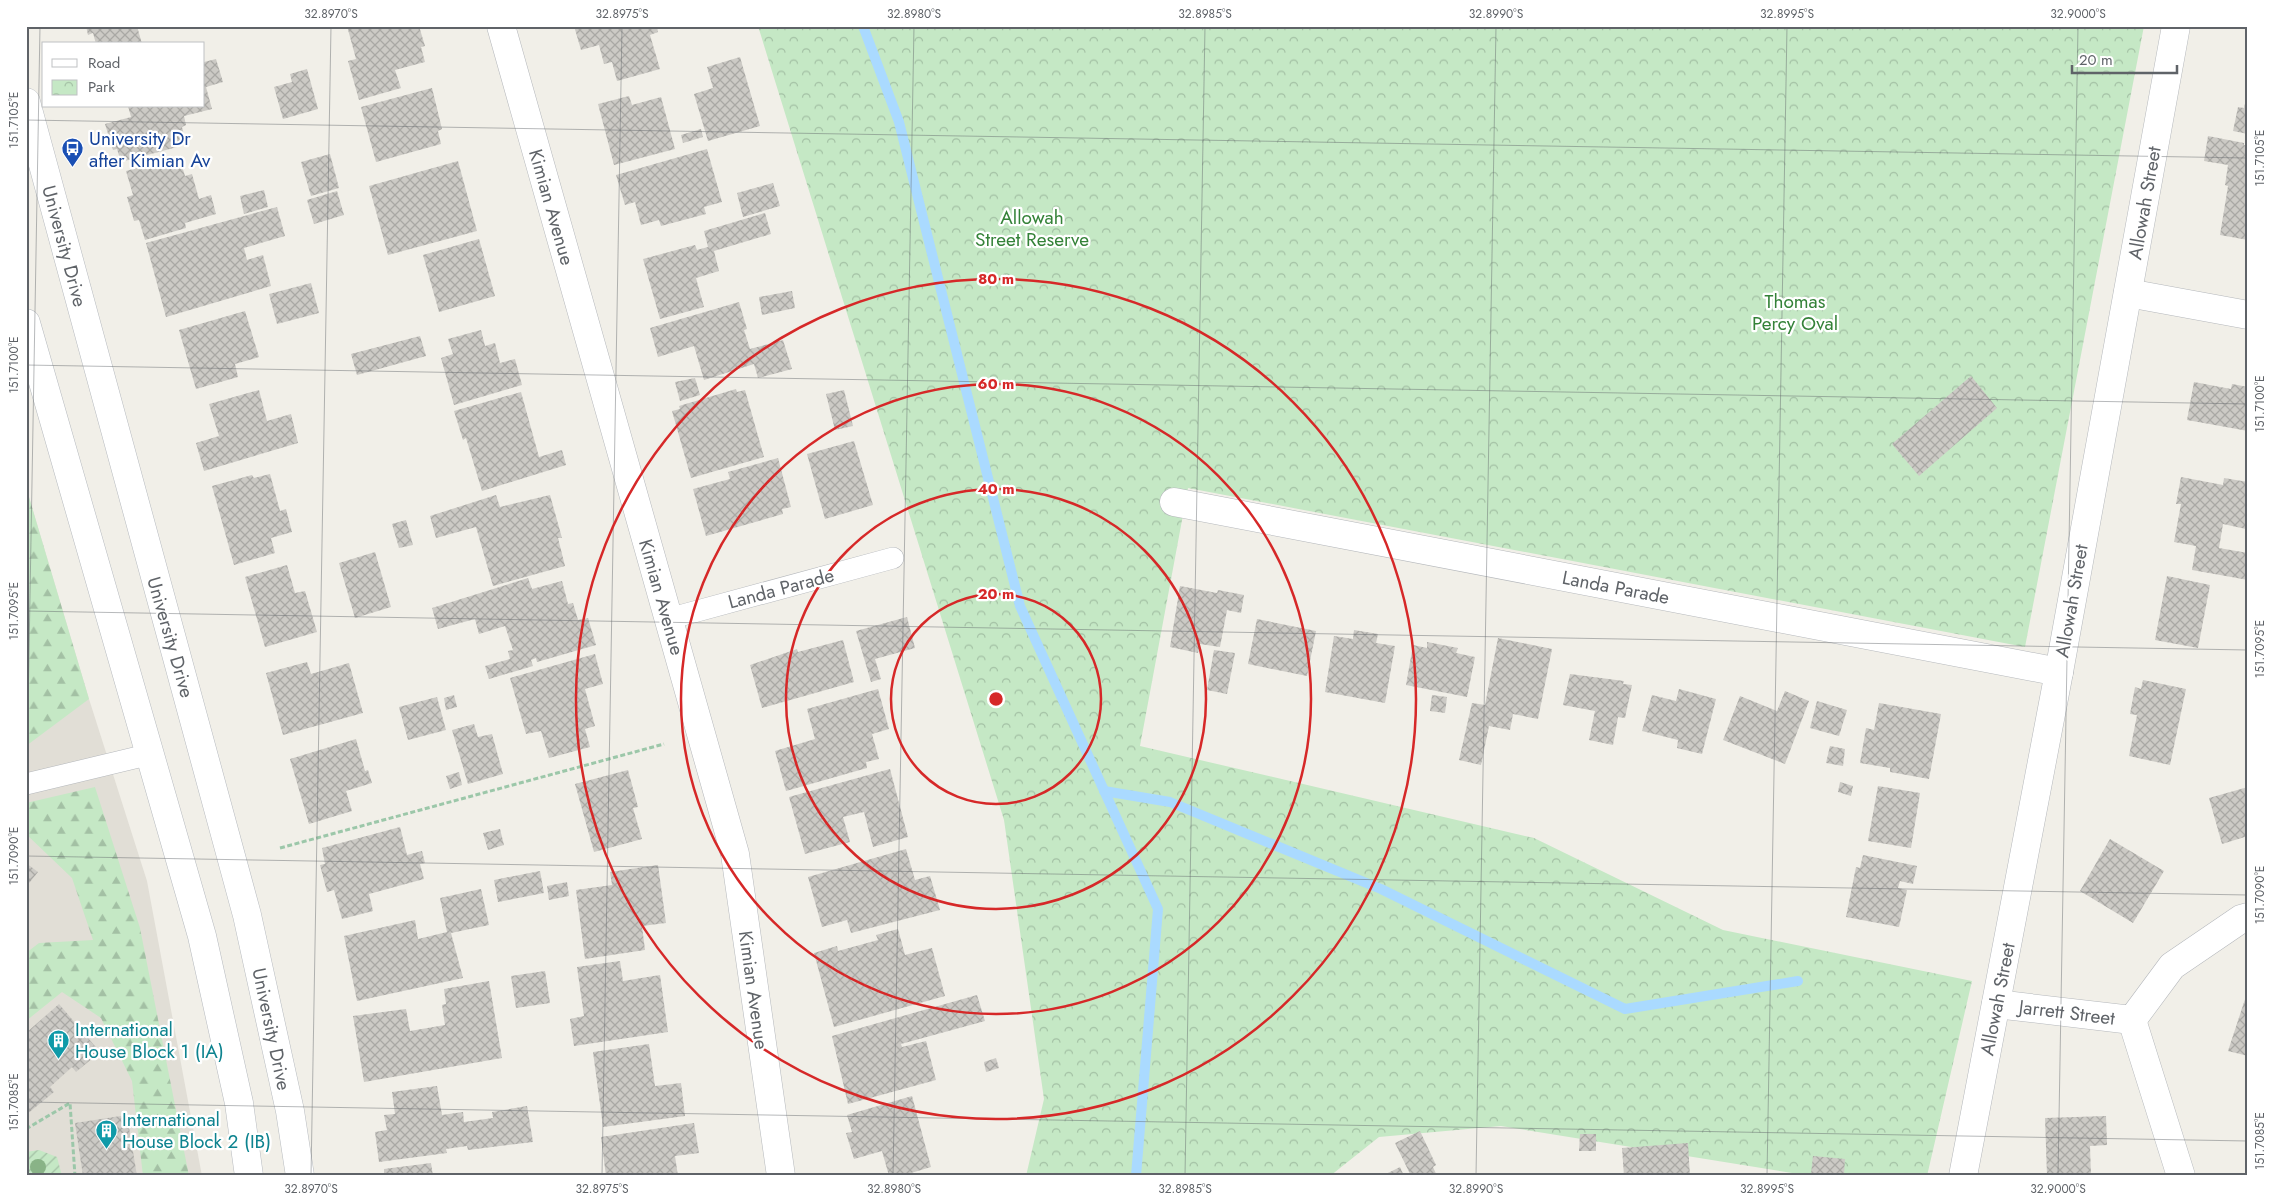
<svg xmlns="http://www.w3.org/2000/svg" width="2274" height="1202" font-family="Jost,sans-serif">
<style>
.education{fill:#e1ded6}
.forest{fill:url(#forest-firs)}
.park{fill:url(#park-crowns)}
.garden{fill:url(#garden-furrows)}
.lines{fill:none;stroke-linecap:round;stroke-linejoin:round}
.stream{stroke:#aadaff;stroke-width:10}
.building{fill:url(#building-cross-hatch)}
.lane-casing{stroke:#b5b8bc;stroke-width:22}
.street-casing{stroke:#b5b8bc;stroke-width:29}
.secondary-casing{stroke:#b6babf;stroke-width:29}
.path{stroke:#9cc7a9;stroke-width:3;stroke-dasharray:5 2.5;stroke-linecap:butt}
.lane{stroke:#fff;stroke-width:21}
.street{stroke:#fff;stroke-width:28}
.secondary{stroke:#fff;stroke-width:28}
.tree{fill:#89b387}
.ticks{fill:none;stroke:#5f6368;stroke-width:1;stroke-opacity:0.45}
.ring{fill:none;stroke:#d62828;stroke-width:2.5}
.labels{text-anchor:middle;stroke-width:4.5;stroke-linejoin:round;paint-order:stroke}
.transit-label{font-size:19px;fill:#164399;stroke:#fff;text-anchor:start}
.street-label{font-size:19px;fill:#5f6368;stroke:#fff}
.park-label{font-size:19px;fill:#348238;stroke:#fff}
.culture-label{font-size:19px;fill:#0d838f;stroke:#fff;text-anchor:start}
.centre{fill:#d62828;stroke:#fff;stroke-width:2.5}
.ring-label{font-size:15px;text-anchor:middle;font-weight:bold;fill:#d62828;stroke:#fff;stroke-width:4.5;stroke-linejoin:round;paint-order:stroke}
.neatline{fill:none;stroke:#5f6368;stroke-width:2}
.ticks-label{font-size:12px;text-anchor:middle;fill:#5f6368}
</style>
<defs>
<pattern id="forest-firs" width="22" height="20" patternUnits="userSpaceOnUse" patternTransform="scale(1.25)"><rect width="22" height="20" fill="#c5e8c5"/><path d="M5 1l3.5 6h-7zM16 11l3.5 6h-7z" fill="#a3c0a4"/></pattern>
<pattern id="park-crowns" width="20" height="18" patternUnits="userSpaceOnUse" patternTransform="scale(1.25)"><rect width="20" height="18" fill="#c5e8c5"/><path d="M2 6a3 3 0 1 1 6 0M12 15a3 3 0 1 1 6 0" fill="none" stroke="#a3c0a4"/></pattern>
<pattern id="garden-furrows" width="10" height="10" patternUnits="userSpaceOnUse" patternTransform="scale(1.25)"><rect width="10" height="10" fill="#c5e8c5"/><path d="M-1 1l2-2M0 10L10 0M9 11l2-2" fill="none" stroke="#a3c0a4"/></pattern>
<pattern id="building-cross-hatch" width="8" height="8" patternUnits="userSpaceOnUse" patternTransform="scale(1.25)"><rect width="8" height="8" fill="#cccac5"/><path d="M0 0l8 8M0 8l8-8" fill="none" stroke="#a9a8a4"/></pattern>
</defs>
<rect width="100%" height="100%" fill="#f1efe8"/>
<path class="education" d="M26,487L89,699L147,881L202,1176H26Z"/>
<g class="forest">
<path d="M26,487L89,699L26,746Z"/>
<path d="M95,787L140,928L189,1176H143L132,1081L101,1018L62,992L26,1021V953L39,943L93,940L72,878L26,834V803Z"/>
</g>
<path class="park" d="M758,26H2144L2025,647L1188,488L1140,746L1534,838L1723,930L1972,981L1927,1176H1811L1501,1126L1379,1137L1330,1176H1026L1044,1099L1004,820Z"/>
<path class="garden" d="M39,1150L57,1157L62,1176H26V1152Z"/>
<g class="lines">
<g class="stream">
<path d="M863,26L899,122L1020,606L1158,909L1136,1176"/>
<path d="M1104,791L1170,802L1381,889L1625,1009L1798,981"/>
</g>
</g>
<g class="building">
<path d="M86,26H137L142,44H96L93,33L88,35Z"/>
<path d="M347,26H419L425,46L421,47L425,62L395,70L401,88L359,100L348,61L356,59Z"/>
<path d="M574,26H657L658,32L650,35L660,69L617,81L612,62L604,64L599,45L581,50Z"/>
<path d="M740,57L760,126L708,141L694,94L713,88L707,67Z"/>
<path d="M216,59L223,82L206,87L212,109L184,116L186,125L182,127L186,142L180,144L181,146L121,162L117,149L113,150L105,124L131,117L128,106H204V62Z"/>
<path d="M307,69L318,109L283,119L274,87L292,82L290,74Z"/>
<path d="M432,88L442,129L438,131L441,144L376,162L361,107Z"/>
<path d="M2247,95H2248V134L2233,131L2238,107L2244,108Z"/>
<path d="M629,96L632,105L661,97L675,149L614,165L598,104Z"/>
<path d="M701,129L703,137L683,143L681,135Z"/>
<path d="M2208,136L2244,143V145L2248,146V240L2220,235L2228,186L2225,185L2228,165L2204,161Z"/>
<path d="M707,149L722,202L704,207L706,214L661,226L659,220L641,225L635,202L625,205L616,175Z"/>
<path d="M330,154L339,188L311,196L301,162Z"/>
<path d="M179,156L185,176L192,174L199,199L211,195L216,214L185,223L186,228L145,240L139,220L134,221L127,197L133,195L126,171Z"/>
<path d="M458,161L477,231L388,255L369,186Z"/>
<path d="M773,183L780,206L743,217L737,193Z"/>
<path d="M264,190L268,207L244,214L240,196Z"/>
<path d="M337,191L344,215L314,224L307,200Z"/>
<path d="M277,207L285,236L244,248L247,260L263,255L271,286L166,317L146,243Z"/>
<path d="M765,213L771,234L714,251L719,271L696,278L704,307L660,319L643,259L695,245L697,250L708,247L704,231Z"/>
<path d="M479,239L495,296L439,312L423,255Z"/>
<path d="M311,283L319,313L277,324L269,294Z"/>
<path d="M792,291L795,308L762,315L759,297Z"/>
<path d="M739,302L747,329L744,330L750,349L783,340L792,369L758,378L754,364L704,380L694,346L658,357L650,328Z"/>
<path d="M245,311L259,357L235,364L238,377L196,389L179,330Z"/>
<path d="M481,330L485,346L495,343L500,363L515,359L522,385L454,405L441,358L453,354L448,339Z"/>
<path d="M420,336L426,356L357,375L351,354Z"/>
<path d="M1971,376L1997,408L1919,476L1892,444Z"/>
<path d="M695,378L700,395L680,401L675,382Z"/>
<path d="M2194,382L2231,389L2232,384L2248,387V431L2187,420Z"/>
<path d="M736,389L737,392L745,390L764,457L691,478L672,411L680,409L679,406Z"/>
<path d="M259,390L267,421L291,414L298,443L204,471L196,443L219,436L209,404Z"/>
<path d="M844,390L853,426L835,430L826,394Z"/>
<path d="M521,392L539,457L562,450L566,465L482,491L466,438L463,440L454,411Z"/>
<path d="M854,441L873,505L825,519L807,454Z"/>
<path d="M778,458L791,507L782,509L783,514L706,536L693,489L730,479L728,472Z"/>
<path d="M270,474L280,511L286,509L292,532L271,538L275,553L234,565L212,486L252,475L254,478Z"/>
<path d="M2181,477L2223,485L2224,478L2248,482L2246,529L2223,524L2219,548L2248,553V580L2192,570L2196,546L2174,542L2181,504H2176Z"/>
<path d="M496,495L500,507L550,495L562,538H558L565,566L493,586L476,527L436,538L430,516Z"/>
<path d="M406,520L413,545L399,548L392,524Z"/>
<path d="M375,552L391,607L355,618L339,563Z"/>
<path d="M287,565L295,593L305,591L317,632L265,647L245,577Z"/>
<path d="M2167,576L2210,585L2198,648L2155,640Z"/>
<path d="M528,578L532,589L562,581L568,604L573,603L578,620L588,618L596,645L537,662L536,658L531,660L533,666L489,679L485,666L510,659L508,651L513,650L505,626L479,634L475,619L438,629L432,608Z"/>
<path d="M1180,586L1217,593L1218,590L1244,595L1241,613L1227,610L1220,647L1200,644L1198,653L1170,647Z"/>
<path d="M907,617L915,648L875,659L881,679L871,682L856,631Z"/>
<path d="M1257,619L1316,631L1307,676L1248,664Z"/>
<path d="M1354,630L1378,634L1376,643L1395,646L1385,703L1325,692L1334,636L1353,639Z"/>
<path d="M1498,638L1552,649L1538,719L1513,714L1510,730L1489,726L1481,765L1459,760L1472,703L1485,705Z"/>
<path d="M843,640L854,682L762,708L750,665L797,649L798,652Z"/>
<path d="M1427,642L1458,648L1456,653L1475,657L1467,697L1406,685L1413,645L1427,648Z"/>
<path d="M1214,650L1235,653L1227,694L1207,690Z"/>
<path d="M595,654L603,684L585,689L595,726L585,729L590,747L549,758L541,731L526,734L510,678Z"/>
<path d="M307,662L311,674L349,663L363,713L283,735L266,673Z"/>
<path d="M1570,674L1624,681L1623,684L1632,685L1625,718L1618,717L1613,745L1589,740L1595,711L1563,705Z"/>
<path d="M2143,680L2186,689L2170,765L2129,756L2137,715L2130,714L2135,687L2141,689Z"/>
<path d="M878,689L889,729L872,734L879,759L866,762L867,768L786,791L775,751L815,739L807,709Z"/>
<path d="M1679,689L1716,699L1702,754L1677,748L1678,740L1642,731L1652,695L1676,701Z"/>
<path d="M1785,691L1809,701L1785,764L1723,740L1740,696L1777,711Z"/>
<path d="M454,695L457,707L446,710L444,698Z"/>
<path d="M1432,695L1447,697L1445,713L1430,711Z"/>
<path d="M437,697L446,730L408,740L399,707Z"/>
<path d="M1817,701L1847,710L1839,736L1810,728Z"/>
<path d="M1879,703L1941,714L1929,779L1890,772V768L1860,763L1866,728L1874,730Z"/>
<path d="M474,724L478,737L492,734L503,774L468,784L452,730Z"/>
<path d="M356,739L365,771L368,770L372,783L346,791L352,811L309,824L290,759Z"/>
<path d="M1830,746L1845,749L1843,766L1826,763Z"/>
<path d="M890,769L908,837L873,847L864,812L843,817L850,842L805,854L789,797Z"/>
<path d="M628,770L638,807L633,808L642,839L594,852L575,784Z"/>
<path d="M459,772L462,785L450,789L446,776Z"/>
<path d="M1840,782L1853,786L1851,796L1838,792Z"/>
<path d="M1878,786L1920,793L1911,848L1868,841Z"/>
<path d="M2248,787V836L2222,844L2209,798Z"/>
<path d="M400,827L407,855L422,851L425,863L420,864L424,879L369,894L373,911L342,919L334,890L327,892L320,865L325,864L322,848Z"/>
<path d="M500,829L504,845L488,850L483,833Z"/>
<path d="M2110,839L2164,871L2133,923L2080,891Z"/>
<path d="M906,849L915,880L930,876L940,910L851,933L847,920L822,927L808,877Z"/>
<path d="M1863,855L1917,866L1913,884L1900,881L1898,888L1907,890L1899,927L1846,917L1856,867L1860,868Z"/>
<path d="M26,863L38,872L26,887Z"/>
<path d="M658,865L666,923L642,926L645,950L585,959L576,890L612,885L610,872Z"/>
<path d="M540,871L544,893L498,902L494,880Z"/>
<path d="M567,882L569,896L549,900L547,886Z"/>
<path d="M481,889L489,925L451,933L463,978L357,1001L344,936L415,920L418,939L447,932L440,898Z"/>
<path d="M898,929L905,955L932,948L945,996L834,1027L814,953L837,946L838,951L878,940L876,935Z"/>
<path d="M620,961L623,981L660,975L668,1032L574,1046L570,1019L584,1016L577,967Z"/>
<path d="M545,971L550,1003L516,1008L511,976Z"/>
<path d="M489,981L502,1058L364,1082L353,1016L406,1009L410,1031L445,1025L442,1005L446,1004L444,989Z"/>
<path d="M2248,990V1056L2228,1051Z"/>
<path d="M977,995L985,1021L901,1044L902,1047L926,1041L936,1080L848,1104L832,1036Z"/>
<path d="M59,1004L100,1052L76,1072L72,1067L50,1087L54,1092L26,1115V1033Z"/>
<path d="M649,1044L655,1086L681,1083L685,1116L603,1127L593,1052Z"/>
<path d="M996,1058L999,1068L986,1072L984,1062Z"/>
<path d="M437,1086L442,1115L463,1112L464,1122L493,1118L492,1112L527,1106L533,1142L468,1150L467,1146L446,1149L447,1153L379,1162L375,1132L387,1130L384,1115L395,1114L392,1092Z"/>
<path d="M912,1096L931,1167L901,1176H889L882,1151L854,1159L846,1133L852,1132L847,1115Z"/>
<path d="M127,1115L137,1176H83L75,1123Z"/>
<path d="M2106,1116L2107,1145L2090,1146L2091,1176H2047L2045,1118Z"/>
<path d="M694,1123L699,1153L675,1156L678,1176H606L601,1137Z"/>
<path d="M1420,1131L1436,1165L1433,1167L1437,1176H1411L1395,1143Z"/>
<path d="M1580,1134H1596V1151H1579Z"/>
<path d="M1688,1143L1690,1176H1624L1622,1148Z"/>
<path d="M1813,1156L1845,1159L1844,1176L1811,1174Z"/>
<path d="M431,1163L433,1176H384V1169Z"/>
<path d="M1400,1167L1404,1176H1382Z"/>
</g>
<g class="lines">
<defs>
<g id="lane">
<path d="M668,619L893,558"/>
<path d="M26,784L151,754"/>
</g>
<g id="street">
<path d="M501,26L735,854L781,1176"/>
<path d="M2128,293L2248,315"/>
<path d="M1174,502L2059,672"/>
<path d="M1996,1004L2132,1020L2172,966L2241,919L2248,917"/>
<path d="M2132,1020L2181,1176"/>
<path d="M1963,1176L2059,672L2176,26"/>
</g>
<g id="secondary">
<path d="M26,102L247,915L290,1111L300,1176"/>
<path d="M26,323L202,936L239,1103L249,1176"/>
</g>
</defs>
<use href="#lane" class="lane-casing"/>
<use href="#street" class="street-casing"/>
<use href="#secondary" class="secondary-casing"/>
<g class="path">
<path d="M280,848L664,744"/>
<path d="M26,1129L70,1103L75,1176"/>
</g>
<use href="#lane" class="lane"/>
<use href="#street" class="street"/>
<use href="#secondary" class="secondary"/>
</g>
<circle class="tree" cx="38" cy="1167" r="8"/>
<path class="ticks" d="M26,120L2248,158M26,365L2248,404M26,611L2248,650M26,824L40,26M26,856L2248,895M26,1102L2248,1141M311,1176L331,26M602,1176L622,26M893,1176L914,26M1185,1176L1205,26M1476,1176L1496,26M1767,1176L1787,26M2058,1176L2078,26"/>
<g class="ring">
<circle cx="996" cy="699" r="105"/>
<circle cx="996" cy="699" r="210"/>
<circle cx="996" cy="699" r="315"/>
<circle cx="996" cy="699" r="420"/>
</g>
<defs>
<symbol id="bus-pin" viewBox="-11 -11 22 30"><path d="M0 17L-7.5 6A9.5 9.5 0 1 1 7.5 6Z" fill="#1a4fb4" stroke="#fff"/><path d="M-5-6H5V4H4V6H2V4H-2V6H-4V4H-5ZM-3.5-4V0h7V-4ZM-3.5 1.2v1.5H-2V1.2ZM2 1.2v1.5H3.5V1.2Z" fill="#fff"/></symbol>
<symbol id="building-pin" viewBox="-11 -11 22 30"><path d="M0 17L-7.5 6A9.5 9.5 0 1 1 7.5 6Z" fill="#0f9aa8" stroke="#fff"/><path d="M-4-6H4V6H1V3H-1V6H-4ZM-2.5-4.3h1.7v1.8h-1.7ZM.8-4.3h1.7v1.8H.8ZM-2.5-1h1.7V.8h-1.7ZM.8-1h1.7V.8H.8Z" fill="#fff"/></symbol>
</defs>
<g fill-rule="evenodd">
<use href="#bus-pin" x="60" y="136" width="25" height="34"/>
<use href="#building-pin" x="46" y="1028" width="25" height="34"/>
<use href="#building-pin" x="94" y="1118" width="25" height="34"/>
</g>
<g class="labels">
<g class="transit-label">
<text x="89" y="145">University Dr<tspan x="89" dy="22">after Kimian Av</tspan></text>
</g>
<g class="street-label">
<text transform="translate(2144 203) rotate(-80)" y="7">Allowah Street</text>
<text transform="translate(552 207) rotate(74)" y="7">Kimian Avenue</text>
<text transform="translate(65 246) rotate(75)" y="7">University Drive</text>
<text transform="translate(1616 587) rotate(11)" y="7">Landa Parade</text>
<text transform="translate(781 588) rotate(-15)" y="7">Landa Parade</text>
<text transform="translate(662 597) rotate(74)" y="7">Kimian Avenue</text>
<text transform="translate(2071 601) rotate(-80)" y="7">Allowah Street</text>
<text transform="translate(171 637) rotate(74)" y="7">University Drive</text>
<text transform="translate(754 990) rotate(82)" y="7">Kimian Avenue</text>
<text transform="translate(1997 999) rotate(-79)" y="7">Allowah Street</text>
<text transform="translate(2067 1012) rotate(7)" y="7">Jarrett Street</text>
<text transform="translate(272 1029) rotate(78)" y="7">University Drive</text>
</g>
<g class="park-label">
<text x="1032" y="224">Allowah<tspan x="1032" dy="22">Street Reserve</tspan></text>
<text x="1795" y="308">Thomas<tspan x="1795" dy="22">Percy Oval</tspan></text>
</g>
<g class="culture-label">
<text x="75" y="1036">International<tspan x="75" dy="22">House Block 1 (IA)</tspan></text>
<text x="122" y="1126">International<tspan x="122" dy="22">House Block 2 (IB)</tspan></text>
</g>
</g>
<circle cx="996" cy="699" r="8" class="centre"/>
<g class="ring-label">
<text x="996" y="284">80 m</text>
<text x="996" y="389">60 m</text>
<text x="996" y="494">40 m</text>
<text x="996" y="599">20 m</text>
</g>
<rect width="2274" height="1202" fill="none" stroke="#ffffff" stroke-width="55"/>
<rect x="42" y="42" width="162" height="65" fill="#ffffff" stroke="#bfc1c3"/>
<rect x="52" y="59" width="25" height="8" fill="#ffffff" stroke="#bfc1c3"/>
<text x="88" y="68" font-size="15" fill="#5f6368">Road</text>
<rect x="52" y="80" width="25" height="15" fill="url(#park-crowns)" stroke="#bfc1c3"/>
<text x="88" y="92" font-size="15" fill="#5f6368">Park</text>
<path d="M2072 65v8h105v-8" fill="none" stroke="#5f6368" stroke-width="2.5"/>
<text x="2079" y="65" font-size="15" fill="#5f6368" stroke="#ffffff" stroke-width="4" paint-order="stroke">20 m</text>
<rect x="28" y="28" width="2218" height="1146" class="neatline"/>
<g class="ticks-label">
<text x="331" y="18">32.8970°S</text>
<text x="622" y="18">32.8975°S</text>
<text x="914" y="18">32.8980°S</text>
<text x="1205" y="18">32.8985°S</text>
<text x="1496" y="18">32.8990°S</text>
<text x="1787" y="18">32.8995°S</text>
<text x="2078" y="18">32.9000°S</text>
<text transform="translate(14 120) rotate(-90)" y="4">151.7105°E</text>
<text transform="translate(2260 158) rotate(-90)" y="4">151.7105°E</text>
<text transform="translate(14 365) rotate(-90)" y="4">151.7100°E</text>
<text transform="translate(2260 404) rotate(-90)" y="4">151.7100°E</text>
<text transform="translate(14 611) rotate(-90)" y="4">151.7095°E</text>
<text transform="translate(2260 649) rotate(-90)" y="4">151.7095°E</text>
<text transform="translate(14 856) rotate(-90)" y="4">151.7090°E</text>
<text transform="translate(2260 895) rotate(-90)" y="4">151.7090°E</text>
<text transform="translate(14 1102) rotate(-90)" y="4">151.7085°E</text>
<text transform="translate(2260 1141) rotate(-90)" y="4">151.7085°E</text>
<text x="311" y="1193">32.8970°S</text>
<text x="602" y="1193">32.8975°S</text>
<text x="894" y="1193">32.8980°S</text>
<text x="1185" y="1193">32.8985°S</text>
<text x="1476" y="1193">32.8990°S</text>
<text x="1767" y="1193">32.8995°S</text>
<text x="2058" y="1193">32.9000°S</text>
</g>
</svg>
